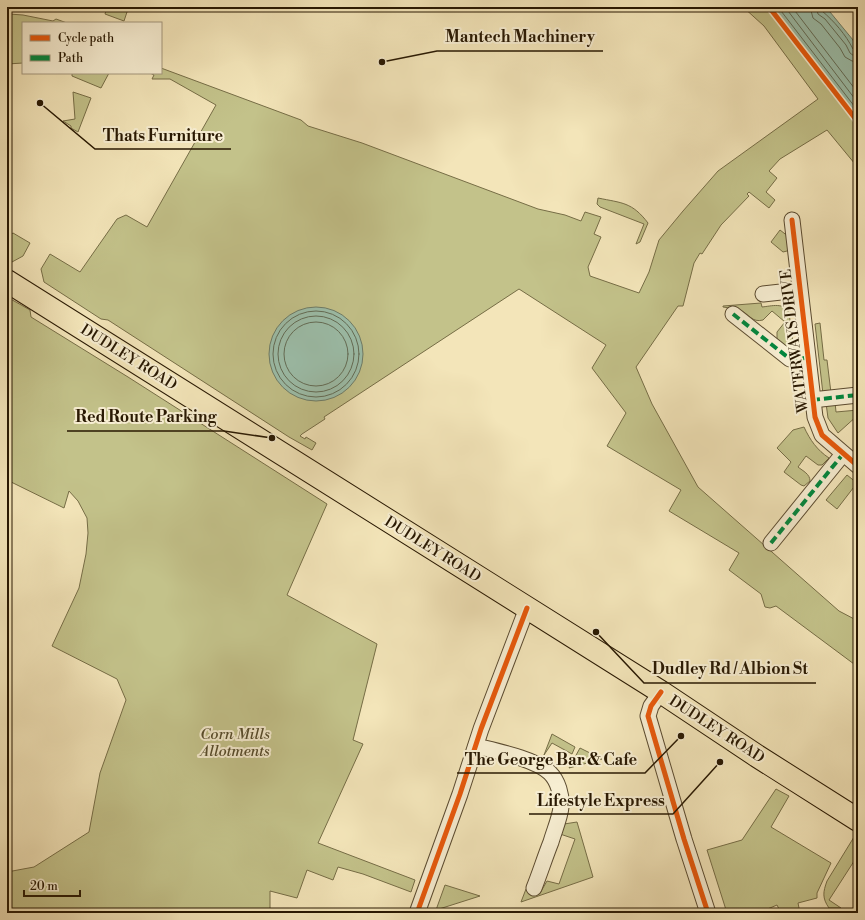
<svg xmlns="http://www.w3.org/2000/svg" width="865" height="920" font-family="'Libre Bodoni',serif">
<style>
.green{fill:#c3c28a;stroke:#766d46}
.water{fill:#9cbfab;stroke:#6e7c67}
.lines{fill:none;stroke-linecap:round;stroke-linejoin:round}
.shore{stroke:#626c56;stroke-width:1}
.minor-casing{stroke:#5b4b30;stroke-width:17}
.primary-casing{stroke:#281802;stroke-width:24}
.minor{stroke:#f7eed2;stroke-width:15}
.primary{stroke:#f3e5b9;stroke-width:22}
.quiet{stroke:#00873e;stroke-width:4;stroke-dasharray:8 4;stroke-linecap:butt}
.cycleway-casing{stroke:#f7eed2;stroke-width:8}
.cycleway{stroke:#e8590c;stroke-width:5}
.labels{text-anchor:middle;stroke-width:4;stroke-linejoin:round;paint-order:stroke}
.street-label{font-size:15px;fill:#281802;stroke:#f7eed2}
.park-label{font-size:15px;font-style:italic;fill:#564b2b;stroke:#f7eed2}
.leader{fill:none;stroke:#281802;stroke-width:1.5}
.callout-dot{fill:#281802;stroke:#f7eed2;stroke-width:1.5}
.callout-label{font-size:16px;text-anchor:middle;font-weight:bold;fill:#281802;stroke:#f7eed2;stroke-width:4;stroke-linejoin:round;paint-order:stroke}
</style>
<rect width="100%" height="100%" fill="#f3e5b9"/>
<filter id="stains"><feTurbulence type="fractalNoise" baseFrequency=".005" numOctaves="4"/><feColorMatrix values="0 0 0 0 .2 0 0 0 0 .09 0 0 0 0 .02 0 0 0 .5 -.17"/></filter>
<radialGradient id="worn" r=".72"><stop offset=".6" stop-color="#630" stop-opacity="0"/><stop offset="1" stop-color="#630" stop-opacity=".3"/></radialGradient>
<g class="green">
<path d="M107,7H122L128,9L124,21L105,14Z"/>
<path d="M743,7H773L830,82L825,85L858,127V162L855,164L827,130L780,159L769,171L777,178L766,192L775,200L769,208L749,192L747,194L749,196L721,225L702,254L700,253L694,263L683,306H678L636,367L652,404L698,487L839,611L858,621V667L776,606L770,608L765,607L761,594L729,570L739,553L669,511L681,490L607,446L626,413L592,368L606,345L519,289L324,417L325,419L302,434L300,436L305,439L306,437L316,443L312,450L289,437L108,320L101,319L44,282L41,269L50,254L80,272L117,219L126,215L147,227L216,105L170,79H152L154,75L150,73H161V68L301,120L308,126L362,143L538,209L565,215L581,221L585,212L601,217L594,234L601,237L588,267L590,276L639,293L649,272L659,240L683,211L718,171L818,99L764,26Z"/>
<path d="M9,14L23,15L53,21L56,19L67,23H23V63L7,64V15Z"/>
<path d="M72,73H109L101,88L72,76Z"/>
<path d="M73,92L91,98L78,132L71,128V126L63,121L75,119Z"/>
<path d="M598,198C622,203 632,202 648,223L640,242L636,244L644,224L600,207L597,204Z"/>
<path d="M780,230L789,237L791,250L783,252L771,242Z"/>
<path d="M13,233L30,243L23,256L12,262L7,258V237Z"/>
<path d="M7,297L30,310L31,317L128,377L327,504L287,595L377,644L353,740L363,744L318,843L415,880L411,892L363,874L338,867L333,880L307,870L297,898L270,891V913H7V872L34,867L89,832L100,773L126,700L117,679L52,646L79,588L86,554L88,533L87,518L78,501L69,491L64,508L7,480Z"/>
<path d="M761,303L762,307C772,306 784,302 789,313L794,350H790L777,339V332L785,322L772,311L763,320C752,323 749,314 740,310C735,308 728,308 723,307V306Z"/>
<path d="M820,323L824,360H827L831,393L823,394L815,324Z"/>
<path d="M835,402L836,412L858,410V415L838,433L828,418L826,403Z"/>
<path d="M804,427C810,440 817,450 829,458L822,465H818L806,456L798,467C803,471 810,474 810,481L804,486L801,485L784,472L791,462L777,448L793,430Z"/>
<path d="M847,475L857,483L837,509L826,500Z"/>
<path d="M552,734L575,747L572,754L552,743L544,755Z"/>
<path d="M580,748L602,759L569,768Z"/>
<path d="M776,789L789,796L771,827L831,863L817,893V898L798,903L800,913H781L777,905L758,913H727L707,850L742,840Z"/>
<path d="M577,822L593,877L521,902L526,889L540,893L547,881L559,884L575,839L560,834L564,824Z"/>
<path d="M854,837L858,839V855L829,900L841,908H829C822,898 823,892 827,881Z"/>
<path d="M445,885L480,896L436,910Z"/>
</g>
<g class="water">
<path d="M773,7H823L830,12L853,40L858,51V118Z"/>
<circle cx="316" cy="354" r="47"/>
</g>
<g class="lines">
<g class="shore">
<path d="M778,7L858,111"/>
<path d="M785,7L858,103"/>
<path d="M792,7L858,93"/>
<path d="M810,7L813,18L821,24L840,48L845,57L852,61L858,62"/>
<path d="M816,7L818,14L825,19L846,45L850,53L854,56H858"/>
<path d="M821,7L822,11C834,21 846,35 853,49L858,51"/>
<circle cx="316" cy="354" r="43"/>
<circle cx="316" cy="354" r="38"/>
<circle cx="316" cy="354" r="32"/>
</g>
<defs>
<g id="minor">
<path d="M792,220L815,417L822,435L858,466"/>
<path d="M763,294L799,290"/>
<path d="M733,314L790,359L807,358"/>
<path d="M812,400L858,395"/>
<path d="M771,543L843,454"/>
<path d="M661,692L651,706L648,716L684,839L708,913"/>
<path d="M476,746C496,751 536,759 550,773C558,781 562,795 561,807C560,818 554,831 551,842C545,857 540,873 534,888"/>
<path d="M417,913L460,794L481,729L527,608"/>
</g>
<path id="primary" d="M7,281L661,692L757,756L858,820"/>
</defs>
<use href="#minor" class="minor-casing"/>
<use href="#primary" class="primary-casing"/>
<use href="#minor" class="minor"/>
<use href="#primary" class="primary"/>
<g class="quiet">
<path d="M733,314L790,359L807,358"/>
<path d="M812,400L858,395"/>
<path d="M771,543L843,454"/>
</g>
<defs>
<g id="cycleway">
<path d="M769,7L858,122"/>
<path d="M792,220L815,417L822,435L858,466"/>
<path d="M661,692L651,706L648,716L684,839L708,913"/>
<path d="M417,913L460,794L481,729L527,608"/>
</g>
</defs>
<use href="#cycleway" class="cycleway-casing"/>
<use href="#cycleway" class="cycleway"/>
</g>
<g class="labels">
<g class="street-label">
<text transform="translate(794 341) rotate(-97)" y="5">WATERWAYS DRIVE</text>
<text transform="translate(129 357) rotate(32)" y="5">DUDLEY ROAD</text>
<text transform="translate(433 549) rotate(32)" y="5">DUDLEY ROAD</text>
<text transform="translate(717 729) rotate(33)" y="5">DUDLEY ROAD</text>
</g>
<g class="park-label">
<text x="235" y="739">Corn Mills<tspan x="235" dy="17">Allotments</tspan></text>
</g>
</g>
<path class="leader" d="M382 62L437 51H603M40 103L95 149H231M272 438L224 431H67M596 632L644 683H816M681 736L645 773H457M720 762L673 814H529"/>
<g class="callout-dot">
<circle cx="382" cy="62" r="4"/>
<circle cx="40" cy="103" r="4"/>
<circle cx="272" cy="438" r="4"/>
<circle cx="596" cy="632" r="4"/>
<circle cx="681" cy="736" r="4"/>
<circle cx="720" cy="762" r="4"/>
</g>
<g class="callout-label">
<text x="520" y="42">Mantech Machinery</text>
<text x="163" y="141">Thats Furniture</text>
<text x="146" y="422">Red Route Parking</text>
<text x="730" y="674">Dudley Rd / Albion St</text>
<text x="551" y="765">The George Bar &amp; Cafe</text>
<text x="601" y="806">Lifestyle Express</text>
</g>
<rect width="865" height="920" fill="none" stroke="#f3e5b9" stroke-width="24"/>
<rect x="8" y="8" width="849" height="904" fill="none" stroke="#281802" stroke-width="2"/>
<rect x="12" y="12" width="841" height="896" fill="none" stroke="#281802"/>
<rect x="22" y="22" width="140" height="52" fill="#f7eed2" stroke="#a4987f"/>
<rect x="30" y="35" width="20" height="6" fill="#e8590c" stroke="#a4987f"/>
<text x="58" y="42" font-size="12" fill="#281802">Cycle path</text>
<rect x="30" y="55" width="20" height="6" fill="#00873e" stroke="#a4987f"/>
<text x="58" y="62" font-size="12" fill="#281802">Path</text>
<path d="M24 890v6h56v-6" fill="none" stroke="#281802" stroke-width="2"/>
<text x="30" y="890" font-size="12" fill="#281802" stroke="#f7eed2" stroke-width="3" paint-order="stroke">20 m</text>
<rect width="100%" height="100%" filter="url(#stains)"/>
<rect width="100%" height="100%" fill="url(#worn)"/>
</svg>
